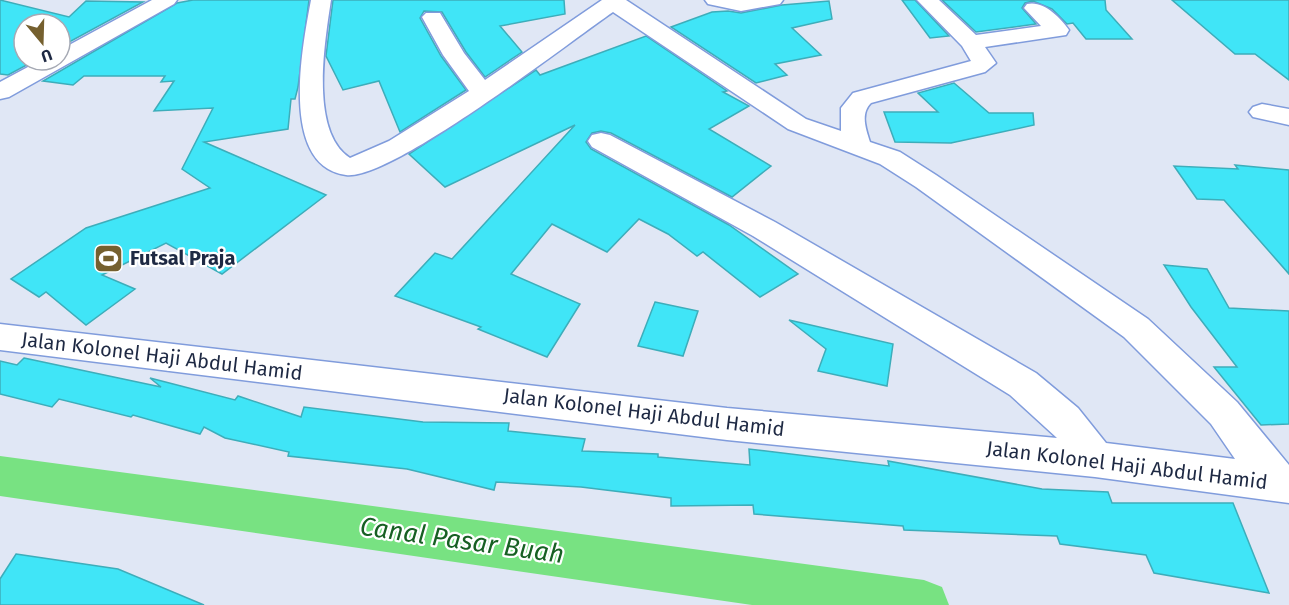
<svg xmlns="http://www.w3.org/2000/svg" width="1289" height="605" font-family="'Fira Sans',sans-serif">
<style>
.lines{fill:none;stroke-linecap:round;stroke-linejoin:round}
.canal{fill:#78e282;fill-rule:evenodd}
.building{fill:#40e5f7;stroke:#3dadba;stroke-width:1.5}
.minor-casing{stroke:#809cdc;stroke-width:3}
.minor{fill:#fff;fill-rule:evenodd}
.labels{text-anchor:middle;stroke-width:4.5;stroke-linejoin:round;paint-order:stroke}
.poi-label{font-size:20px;font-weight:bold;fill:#1e2943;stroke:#fff;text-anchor:start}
.street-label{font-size:20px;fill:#1e2943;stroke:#fff}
.near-water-label{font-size:26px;font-style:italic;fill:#176023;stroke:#fff}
</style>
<rect width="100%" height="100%" fill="#e0e7f5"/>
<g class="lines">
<path class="canal" d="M0,456L924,580L942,587L949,605H752L0,496Z"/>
</g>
<g class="building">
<path d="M0,0L69,17L86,1L143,2L60,47V24H24V60H36L8,75L0,74Z"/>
<path d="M193,0H309L298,87L295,99H291L288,129L204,142L326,195L222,274L166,243L102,275L135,289L86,325L46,292L39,297L11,279L86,228L210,188L182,169L213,108L154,111L174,81L161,82L165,76H84L73,85L43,81L177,3Z"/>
<path d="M333,0H564L565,14L500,26L522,52L485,77L466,52L442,12L424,11L420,18L441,56L466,90L400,132L379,81L343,90L326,56Z"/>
<path d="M902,0H915L949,36L930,38Z"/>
<path d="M942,0H1105L1106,10L1132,39H1086L1073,23L1067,24L1052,9L1033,1L1025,3L1022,8L1036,24L976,32Z"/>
<path d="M1172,0H1289V80L1255,54H1235Z"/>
<path d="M829,1L832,19L792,28L821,55L775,64L787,75L756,83L671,27L712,12L728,11L741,13L782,5Z"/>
<path d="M646,36L727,91L723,92L749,106L709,129L771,166L732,197L611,133L601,131L592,133L586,142L591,149L729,225L798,274L760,297L703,252L697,256L668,234L639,219L607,252L552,224L511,274L580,304L547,357L478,329L481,327L395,296L435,253L452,259L575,125L445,187L409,154L536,70L540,75Z"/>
<path d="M954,83L989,113H1033L1034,125L951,143L895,142L884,112H938L918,93Z"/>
<path d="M1235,165L1289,170V274L1224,200L1197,199L1174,166L1238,169Z"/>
<path d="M1164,265L1207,269L1229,308L1289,311V424L1261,425L1214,367H1237L1191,307Z"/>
<path d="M655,302L698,311L683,356L638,346Z"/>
<path d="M789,320L893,344L887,386L818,371L826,349Z"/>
<path d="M24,358L161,387L150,378L235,400L238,396L301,417L304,407L423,422L509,423L508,431L585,439L582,451L658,454V457L750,465L749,449L889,466L888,461L1042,489L1108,492L1112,503H1233L1269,593L1154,573L1146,555L1060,544L1057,536L904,530L903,526L754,514L753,505L671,506V498L581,487L496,482L494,490L407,469L288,456L289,452L225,438L204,427L200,434L133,415L131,417L59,399L52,407L0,394V361L17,365Z"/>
<path d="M16,554L118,569L204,605H0V579Z"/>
</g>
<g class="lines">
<defs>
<g id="minor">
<path d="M152,0H177L174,4L9,97L0,99V82L41,60H60V50Z"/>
<path d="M311,0H331C325,41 309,132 350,158L389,141L469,91L443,55L422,17L426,13H440L464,53L485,80L602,0H626L806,119L841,131V108L853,93L971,61L962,46L917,0H939L976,35L1041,26L1024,8L1027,4C1043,0 1060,17 1069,30L1066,35L985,47L996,63L985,72L871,103C860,114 866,129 870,142L900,152L936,175L1148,319L1237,402L1289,465V503L1095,477L727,440L0,350V324L727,408L1057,438L1010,395L753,236L592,147L588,141L592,135L601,133L610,135L775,222L1036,373L1078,408L1106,443L1235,459L1211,424L1124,337L916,187L880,164L788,129L613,12C568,43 391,181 346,175C278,166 303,43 311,0Z"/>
<path d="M705,0H783L780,4L741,11L708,4Z"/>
<path d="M1262,104L1289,109V125L1253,117L1249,112L1253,107Z"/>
</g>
</defs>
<use href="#minor" class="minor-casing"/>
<use href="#minor" class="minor"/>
</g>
<defs>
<symbol id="stadium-square" viewBox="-11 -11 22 22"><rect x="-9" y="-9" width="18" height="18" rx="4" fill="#75602f" stroke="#fff"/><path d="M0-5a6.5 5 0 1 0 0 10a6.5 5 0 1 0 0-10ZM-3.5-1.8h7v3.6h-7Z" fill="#fff"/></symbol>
</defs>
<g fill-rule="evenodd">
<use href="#stadium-square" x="92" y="242" width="33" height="33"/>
</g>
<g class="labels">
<g class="poi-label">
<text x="130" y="265">Futsal Praja</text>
</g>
<g class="street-label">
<text transform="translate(162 356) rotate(7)" y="7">Jalan Kolonel Haji Abdul Hamid</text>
<text transform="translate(644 412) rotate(7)" y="7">Jalan Kolonel Haji Abdul Hamid</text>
<text transform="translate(1127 465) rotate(7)" y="7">Jalan Kolonel Haji Abdul Hamid</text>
</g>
<g class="near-water-label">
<text transform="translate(462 540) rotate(8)" y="9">Canal Pasar Buah</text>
</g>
</g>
<g transform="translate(42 42) rotate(161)"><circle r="28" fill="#ffffff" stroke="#a5a9b4" stroke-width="1.5"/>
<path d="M0-4.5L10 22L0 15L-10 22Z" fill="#75602f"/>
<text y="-9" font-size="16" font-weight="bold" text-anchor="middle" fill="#1e2943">U</text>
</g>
</svg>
